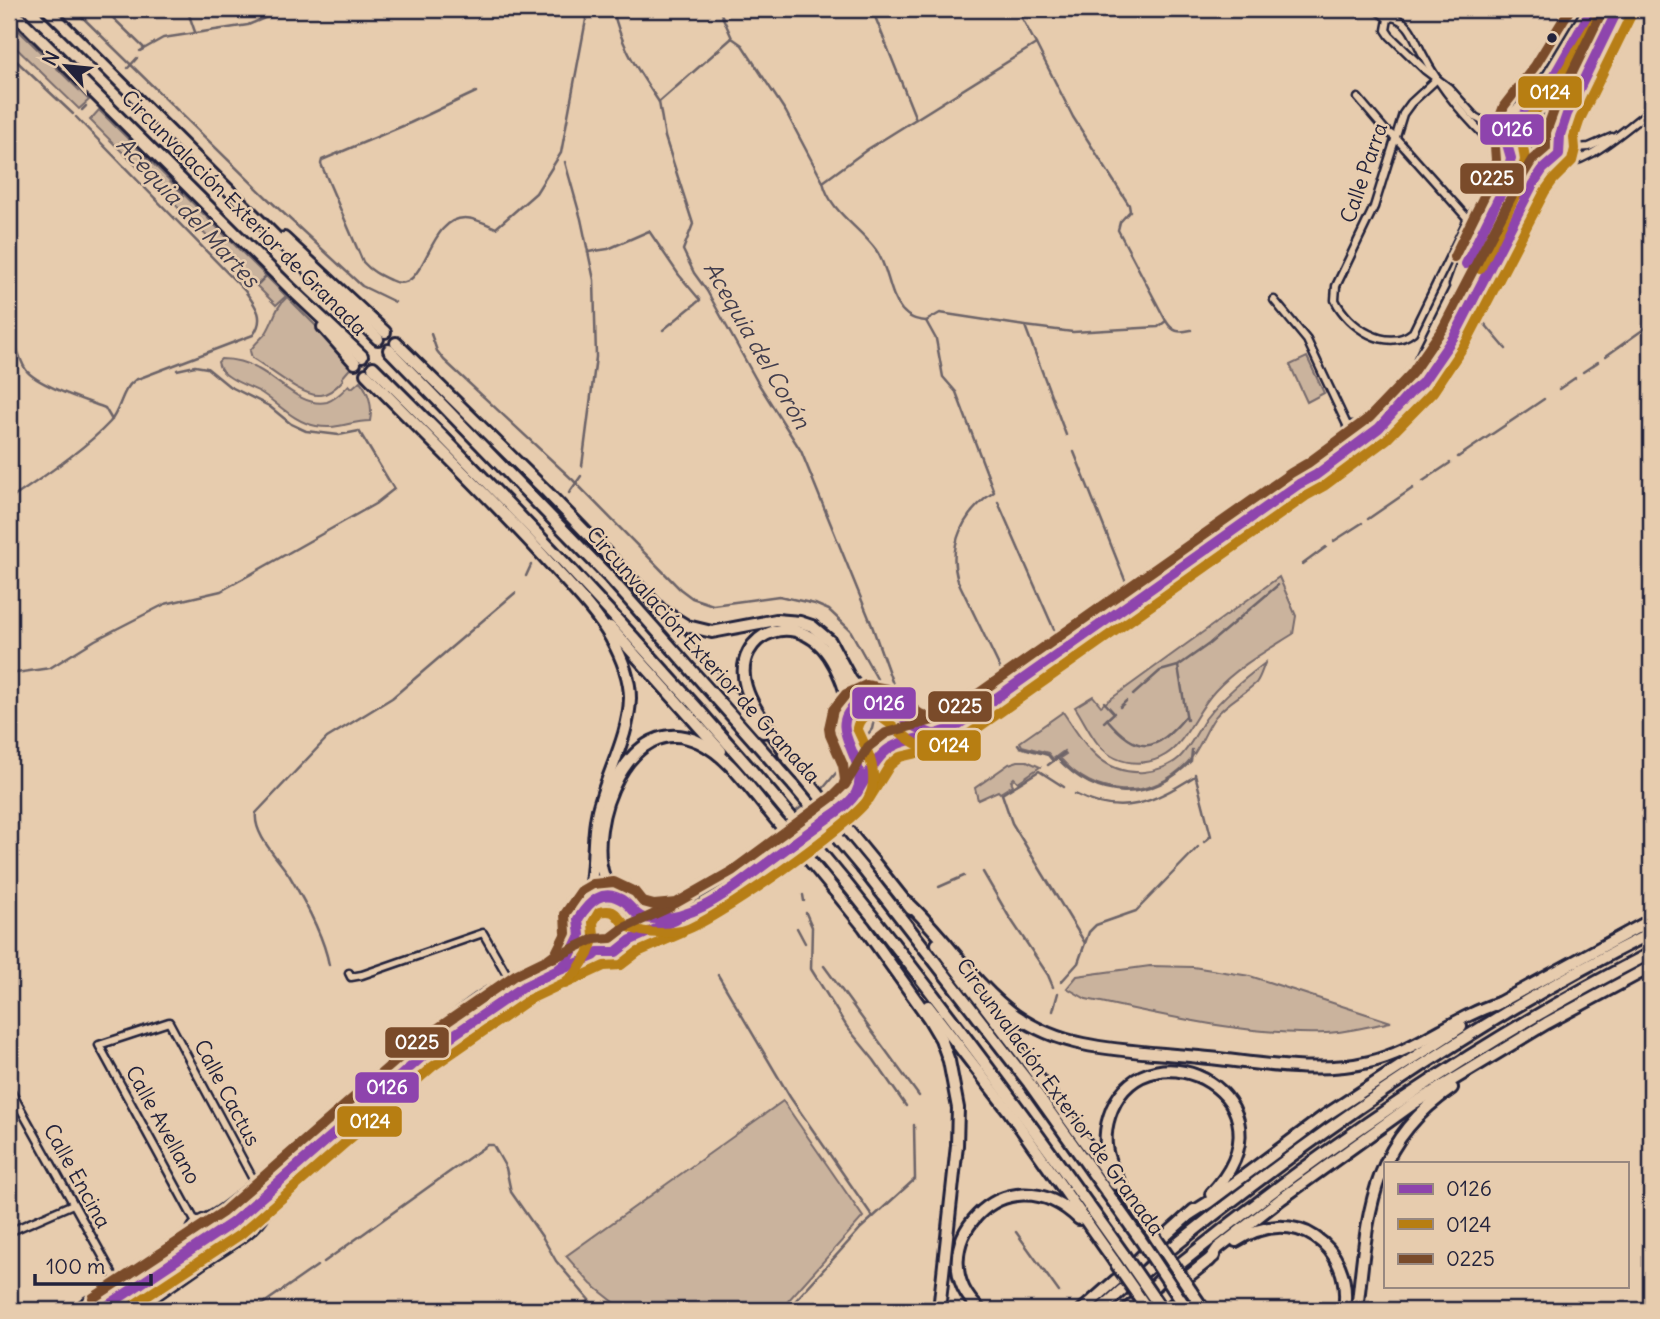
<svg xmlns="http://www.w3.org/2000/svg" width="1660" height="1319" font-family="Delius,sans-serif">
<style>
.green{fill:#cab39d;stroke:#766a6c;stroke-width:2}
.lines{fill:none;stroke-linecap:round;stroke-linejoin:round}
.stream{stroke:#6c6367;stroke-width:2.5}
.minor-casing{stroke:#22223b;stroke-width:11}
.trunk-casing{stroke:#22223b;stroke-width:16}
.motorway-casing{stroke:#22223b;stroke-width:16}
.minor{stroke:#e7ccae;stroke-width:6}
.trunk{stroke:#e7ccae;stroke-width:10}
.motorway{stroke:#e7ccae;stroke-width:10}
.trunk-bridge-casing{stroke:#22223b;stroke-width:16;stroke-linecap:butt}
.motorway-bridge-casing{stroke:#22223b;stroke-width:16;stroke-linecap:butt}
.trunk-bridge{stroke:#e7ccae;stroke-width:10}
.motorway-bridge{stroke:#e7ccae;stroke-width:10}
.bus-1-casing{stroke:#e7ccae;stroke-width:16}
.bus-2-casing{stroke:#e7ccae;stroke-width:16}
.bus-3-casing{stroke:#e7ccae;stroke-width:16}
.bus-1{stroke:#8e44ad;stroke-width:10}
.bus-2{stroke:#b77e12;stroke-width:10}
.bus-3{stroke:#7a4b2a;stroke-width:10}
.bus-dot{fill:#22223b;stroke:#e7ccae;stroke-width:2.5}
.labels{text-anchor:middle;stroke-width:5;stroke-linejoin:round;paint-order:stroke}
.street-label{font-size:21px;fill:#22223b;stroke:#e7ccae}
.water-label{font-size:23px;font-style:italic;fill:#413d4d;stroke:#e7ccae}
.line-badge{stroke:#e7ccae;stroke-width:2.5}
.badge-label{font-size:19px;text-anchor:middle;font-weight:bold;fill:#fff}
</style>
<rect width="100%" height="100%" fill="#e7ccae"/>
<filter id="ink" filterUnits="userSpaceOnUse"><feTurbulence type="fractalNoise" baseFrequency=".0143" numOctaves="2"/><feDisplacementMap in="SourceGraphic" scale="14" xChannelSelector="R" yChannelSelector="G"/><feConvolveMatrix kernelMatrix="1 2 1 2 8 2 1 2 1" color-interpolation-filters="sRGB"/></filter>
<g filter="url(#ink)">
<g class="green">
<path d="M9,21L89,100L79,109L9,41Z"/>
<path d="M99,110L286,296L276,305L90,120Z"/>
<path d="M287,297L354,364L342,378L343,380C337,387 330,394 320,395C302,397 268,367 252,358L250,351C255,343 261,339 266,333C275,319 274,309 287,297Z"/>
<path d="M1307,357L1324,393L1307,402L1290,365Z"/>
<path d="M221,359C234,359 246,362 258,369C278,379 302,408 327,402C336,399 342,392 349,385L352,388L360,381C369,392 373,407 370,421C350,421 339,430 316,426C294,422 279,404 260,392C251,387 240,384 231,378C224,374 219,369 218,362Z"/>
<path d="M1279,577L1296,616L1293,634C1266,651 1237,667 1215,691C1200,707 1192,728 1178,744C1157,769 1118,769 1098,744C1089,733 1083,719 1075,707L1093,696L1101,706Z"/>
<path d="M1265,663C1262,670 1260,678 1256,683C1243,695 1226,703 1215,717C1204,732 1200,750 1187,763C1149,802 1094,798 1060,758L1066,754L1064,751L1053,759L1048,753L1022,746L1020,742L1063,712C1084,743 1101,775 1144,772C1156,771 1170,766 1179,758C1190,748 1197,731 1206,718C1223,696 1243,680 1265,663Z"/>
<path d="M1018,761H1027L1040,767L1018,782L1014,778L1011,781L1013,785L1000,793L998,791L978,800L975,788L1009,764Z"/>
<path d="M1150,966L1193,967L1250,976L1391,1022C1370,1026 1348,1032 1326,1033C1245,1036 1165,1015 1086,999L1067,988L1077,976Z"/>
<path d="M783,1101L863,1217L780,1310H624L591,1284L566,1256Z"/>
</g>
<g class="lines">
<g class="stream">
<path d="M74,9L266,197L362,286L395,302"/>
<path d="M104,9L144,48"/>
<path d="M187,9L195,32"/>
<path d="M613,9C621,47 638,70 659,102"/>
<path d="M719,9L732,38L742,45L786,112L823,182C830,212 859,226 876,250C889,268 888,293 902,310C909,318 916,320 926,321L936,339L943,377L956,392L994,492C963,513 947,545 958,581L1002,672L1001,678"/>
<path d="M872,9L916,119"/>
<path d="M732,38L659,102L665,137L693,224L683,250L694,273L707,291L758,383L801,451L871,623L895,690"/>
<path d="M1036,44L1073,117L1129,205L1130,211L1120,222L1118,230L1166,321C1173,332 1178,333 1191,330"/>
<path d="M140,51L163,38L248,25L286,9"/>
<path d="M9,54L73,114"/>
<path d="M128,68L137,58"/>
<path d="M476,92L410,123L322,160L321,164L363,262C371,271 379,275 390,280C427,299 425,218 465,218C475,218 487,224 496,228L536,193L561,153L588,9"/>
<path d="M82,110L86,106"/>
<path d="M565,162L581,219L594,280L596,357L582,466"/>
<path d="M823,182L868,149L1036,44L1017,9"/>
<path d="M588,252L608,249L649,231L679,275L700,300L663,330"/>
<path d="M258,284L266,276"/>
<path d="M926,321L940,313L1025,326L1066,435"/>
<path d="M9,323C13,336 19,360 26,370C37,385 87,401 105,408L112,420"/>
<path d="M1025,326L1073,332L1158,327L1166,321"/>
<path d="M431,334L437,351L444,360L573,480L680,589L692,598L713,605L779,596L815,604L829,610L850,630L881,686V690"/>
<path d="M1506,349L1479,317L1512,253L1543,208"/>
<path d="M1606,356L1651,324"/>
<path d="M1583,372L1598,362"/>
<path d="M1559,389L1575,378"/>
<path d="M1458,457L1544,399"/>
<path d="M1423,481L1450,463"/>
<path d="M569,493L581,476"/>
<path d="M9,500C41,479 84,450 110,422C121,409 121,390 135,380L253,335C266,318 256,306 245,291L76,117"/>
<path d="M998,502L1059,641L1129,590L1074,452"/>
<path d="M1368,519L1413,488"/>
<path d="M1334,541L1362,523"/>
<path d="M1303,564L1326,547"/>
<path d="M526,576L531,565"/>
<path d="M1178,666L1187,720"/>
<path d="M9,674L50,668L95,640L165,604L221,591L375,504L394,489L359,431L339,435L306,431L291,424L269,406L229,386L207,368L195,366L177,370"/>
<path d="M1133,695L1160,671L1178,666L1209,644L1278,585"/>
<path d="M1120,707L1126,701"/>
<path d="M1107,719C1138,756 1156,753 1186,716"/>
<path d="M1104,722L1114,713L1104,702"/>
<path d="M876,742L885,724"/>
<path d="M860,744L872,729L876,710"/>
<path d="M1018,744L1020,747L1048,755L1053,761"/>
<path d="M1057,758C1097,801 1149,804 1191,761L1192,750"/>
<path d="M1048,765L1064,753"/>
<path d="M1195,774L1211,836L1204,842"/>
<path d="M1064,787L1039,771L1002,794L1012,823L1085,943"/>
<path d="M821,791L841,767"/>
<path d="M1075,794C1122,818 1155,802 1195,776"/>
<path d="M827,802L837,792"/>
<path d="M794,813L805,804"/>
<path d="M800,825L814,813"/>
<path d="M983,872L1008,915L1048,975L1053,987"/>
<path d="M939,887L964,876"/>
<path d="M803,895L804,901"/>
<path d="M806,913L812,927L811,969L847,1027L874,1060L906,1106"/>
<path d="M797,928L805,943"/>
<path d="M329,965C324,937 304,900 289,875C278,858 253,835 256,813L327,738L392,698L515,593"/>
<path d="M824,966L919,1096"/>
<path d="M718,975L790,1097L873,1217"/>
<path d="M1061,982L1078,963L1089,932L1096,925L1136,911L1198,847"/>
<path d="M1053,1011L1058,993"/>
<path d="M275,1202L289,1186L432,1061L515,1000L597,962L624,959L643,942L688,923"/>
<path d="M241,1228L267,1209"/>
<path d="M1016,1232L1059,1292"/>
<path d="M202,1255L233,1234"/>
<path d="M324,1262L487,1145H493L506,1168L511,1192L543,1238L556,1261L590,1301L568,1310"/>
<path d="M598,1304L611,1310"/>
<path d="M118,1309L187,1264"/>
<path d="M254,1310L317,1266"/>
<path d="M787,1310L861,1228L915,1179L914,1125"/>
</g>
<defs>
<g id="minor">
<path d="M1376,9L1388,19L1392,17C1410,21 1414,38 1422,53C1441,91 1469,121 1500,151L1508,152"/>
<path d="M1586,9L1547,74L1522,103L1508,136V152L1511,158L1526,169H1543L1549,166L1559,155L1561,148L1560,135L1567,114L1618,9"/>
<path d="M1388,19L1386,30L1390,36L1425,70L1449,88L1475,117L1494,127L1512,129"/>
<path d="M1437,79L1411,103L1403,114L1374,207L1336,286L1335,300C1348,327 1387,353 1413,332L1468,219L1509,164"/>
<path d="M1358,98L1386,131L1395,137L1468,219L1469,240L1453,285"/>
<path d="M1522,119C1538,113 1552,119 1560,135"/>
<path d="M1514,125L1550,83L1585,16"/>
<path d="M1495,127L1521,104"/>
<path d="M1561,141L1577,148L1589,147L1612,137"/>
<path d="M1549,166C1590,165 1619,133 1651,110"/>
<path d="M1274,300L1307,340L1347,425V445"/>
<path d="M1418,359L1504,187L1508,166"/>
<path d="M1417,387L1437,363L1455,335L1543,169"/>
<path d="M1347,425H1357L1367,421"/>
<path d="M349,973L351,977L362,975L483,933L510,980L523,987"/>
<path d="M9,1088L116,1280"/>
<path d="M272,1191C270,1198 270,1207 267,1213C257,1234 226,1249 207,1262C192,1258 183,1246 190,1230C194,1220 202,1219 211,1215C231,1204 248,1186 266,1172C321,1127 374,1079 430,1034C455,1015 480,991 510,980"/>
<path d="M224,1208L244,1204L256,1197"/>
<path d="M209,1216C227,1218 235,1222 238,1241"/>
<path d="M195,1221L99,1045L169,1022L254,1181"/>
<path d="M9,1232L73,1204"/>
<path d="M73,1310C112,1283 152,1260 189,1232"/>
<path d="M138,1310L207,1262"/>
</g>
<g id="trunk">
<path d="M1564,94L1607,9"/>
<path d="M1356,445C1387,423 1408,395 1429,364"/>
<circle cx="871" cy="728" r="28"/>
<path d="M897,715L913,726L935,735"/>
<path d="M894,744C915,737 936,736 955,727L1299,484L1357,437L1384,410L1421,364L1440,335L1509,195"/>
<path d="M853,750L859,773V784"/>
<path d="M841,808L856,793L879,755"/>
<path d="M811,830L820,824"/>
<circle cx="607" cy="925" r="29"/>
<path d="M634,914L653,919L674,918"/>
<path d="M631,940C690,917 739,883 789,845"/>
<path d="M560,968L575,949L580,935"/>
<path d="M101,1310L232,1223L423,1056L523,987L594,956L598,952"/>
</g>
<g id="motorway">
<path d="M10,9L290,288L362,356"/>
<path d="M47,9L378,339"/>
<path d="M284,238L385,332"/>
<path d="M323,327L355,363"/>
<path d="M396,343L547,492L661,610L687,626L712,632L776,620L800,622L812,626L830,641L851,680L859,689L874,699"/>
<path d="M389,350L609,577L794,786"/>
<path d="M373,367C514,506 649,650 777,800"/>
<path d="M366,374C426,436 489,496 547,560C569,585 594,609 611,638C621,656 630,677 630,698C629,737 607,773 598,810C590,843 598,878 583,908"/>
<path d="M658,613L763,732"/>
<path d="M610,627L721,751"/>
<path d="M784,754L804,777"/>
<path d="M788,757C775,733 754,714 746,687C730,632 803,602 835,666C843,682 847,693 848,712"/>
<path d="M873,861L911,909"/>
<path d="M863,869L1029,1083L1140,1239"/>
<path d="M845,882C942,1003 1034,1128 1124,1255"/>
<path d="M834,890L864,927L928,1017L941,1039L949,1061L958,1108L957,1145L939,1310"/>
<path d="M620,899C614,892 607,886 604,877C585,825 629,708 699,742C727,755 748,786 767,809"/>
<path d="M908,903C946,938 973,984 1015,1015C1035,1029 1059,1039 1083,1044C1121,1052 1161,1053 1199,1057C1254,1062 1314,1075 1369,1062C1416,1051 1454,1017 1499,1003"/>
<path d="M937,944L1025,1059L1115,1184"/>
<path d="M1495,1005L1651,920"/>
<path d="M928,1006L1008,1110L1114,1261"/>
<path d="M1190,1214L1209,1202L1323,1117L1461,1027"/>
<path d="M1151,1231C1136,1209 1120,1187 1110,1162C1103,1144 1105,1126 1112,1109C1150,1021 1302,1098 1211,1194"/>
<path d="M1164,1237L1194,1210"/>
<path d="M1236,1241C1292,1204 1354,1244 1344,1310"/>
<path d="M1172,1248C1321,1128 1479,1019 1651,933"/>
<path d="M1209,1261L1218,1248L1281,1199L1413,1104L1547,1023L1651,967"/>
<path d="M1136,1262L1143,1255"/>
<path d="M1181,1263C1328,1144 1483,1039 1651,953"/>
<path d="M1143,1273L1151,1266"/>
<path d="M1190,1275L1214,1256"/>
<path d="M1153,1287L1160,1280"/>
<path d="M1191,1291L1204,1310"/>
<path d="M1160,1298L1168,1292"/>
<path d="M1180,1299L1188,1310"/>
<path d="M980,1310C915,1251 1005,1147 1079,1219"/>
<path d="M1082,1310L1116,1280"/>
<path d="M1100,1310L1122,1290"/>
<path d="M1126,1310L1133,1304"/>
<path d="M1357,1310C1368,1218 1367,1145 1452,1088"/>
</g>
</defs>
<use href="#minor" class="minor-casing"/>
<use href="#trunk" class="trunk-casing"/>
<use href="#motorway" class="motorway-casing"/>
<use href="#minor" class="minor"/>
<use href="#trunk" class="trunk"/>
<use href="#motorway" class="motorway"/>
<defs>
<path id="trunk-bridge" d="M1513,198L1564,94"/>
<g id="motorway-bridge">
<path d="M804,777L873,861"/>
<path d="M794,786L863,869"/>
<path d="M777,800L845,882"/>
<path d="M767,809L834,890"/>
<path d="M1151,1231L1191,1291"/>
<path d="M1140,1239L1180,1299"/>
<path d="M1124,1255L1162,1310"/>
<path d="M1114,1261L1148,1310"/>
</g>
</defs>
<use href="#trunk-bridge" class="trunk-bridge-casing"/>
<use href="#motorway-bridge" class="motorway-bridge-casing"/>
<use href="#trunk-bridge" class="trunk-bridge"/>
<use href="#motorway-bridge" class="motorway-bridge"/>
<defs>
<g id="bus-1">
<path d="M1466,264L1504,187L1511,158L1507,144L1512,129L1550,83L1592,9"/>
<path d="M857,793C886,743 884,746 940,733"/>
<path d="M558,971L594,956L598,952H616L631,940L676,920"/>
<path d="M101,1310L232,1223L423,1056L523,987L556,971L567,962L580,935L578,919C589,902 603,886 625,902C637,912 635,919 656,919C690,919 720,898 747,878C771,860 795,842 820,824C831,815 849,806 856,793C873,762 823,729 856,705C864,699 872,699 881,702C892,705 901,718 911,724C918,729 927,732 935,735L955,727L1299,484L1316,475L1379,428L1410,393L1422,383L1455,335L1533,184L1543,169L1559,155L1560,135L1567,114L1618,9"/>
</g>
<g id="bus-2">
<path d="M1480,269L1517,192L1525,160L1522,140L1530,118L1559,81L1598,16"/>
<path d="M869,799L890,765L900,757L943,747"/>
<path d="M565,984L604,966L621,965L638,952L682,933"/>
<path d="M126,1310L241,1234L432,1067L530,999L564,983L576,973L588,954L594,937L593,922L599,912C620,907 615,920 629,927C645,934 665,934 682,931C708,926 857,821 868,799C881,776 867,749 857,728C859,719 867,711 877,715C897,725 911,749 935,749C944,749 954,743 962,739L1306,496L1324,486L1387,439L1433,392L1467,341L1545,191L1553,180L1572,161L1575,149L1574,137L1580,119L1631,15"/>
</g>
<g id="bus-3">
<path d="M1454,257L1491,182L1496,160L1494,133L1504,106L1535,66L1570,9"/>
<path d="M845,785L868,747L886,733L937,719"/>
<path d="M553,958L594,939L611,938L624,928L670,907"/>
<path d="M93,1298L223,1212L415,1044L515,975L548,959L556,953L566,933L565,914L581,891L593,884L614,882L635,892L643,902L654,905L676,903L732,871L832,797L843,786L845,780L843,765L830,735L829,728L833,710L846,694L866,685L887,689L920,714L935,720L948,715L1291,473L1308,463L1369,418L1412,373L1443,328L1521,178L1532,160L1546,148V132L1554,110L1603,9"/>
</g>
</defs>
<use href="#bus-1" class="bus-1-casing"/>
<use href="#bus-2" class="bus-2-casing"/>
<use href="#bus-3" class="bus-3-casing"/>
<use href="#bus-1" class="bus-1"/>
<use href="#bus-2" class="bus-2"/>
<use href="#bus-3" class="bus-3"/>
</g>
</g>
<circle class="bus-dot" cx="1552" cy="38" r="6"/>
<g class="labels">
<g class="street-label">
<text transform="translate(1364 173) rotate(-71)" y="7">Calle Parra</text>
<text transform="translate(244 213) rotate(45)" y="7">Circunvalación Exterior de Granada</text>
<text transform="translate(703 655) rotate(48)" y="7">Circunvalación Exterior de Granada</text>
<text transform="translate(227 1093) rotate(62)" y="7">Calle Cactus</text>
<text transform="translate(1060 1097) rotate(54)" y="7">Circunvalación Exterior de Granada</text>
<text transform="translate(163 1125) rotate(61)" y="7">Calle Avellano</text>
<text transform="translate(77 1176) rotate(61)" y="7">Calle Encina</text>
</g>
<g class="water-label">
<text transform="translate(188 212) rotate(47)" y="8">Acequia del Martes</text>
<text transform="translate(757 345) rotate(60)" y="8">Acequia del Corón</text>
</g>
</g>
<g class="line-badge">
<rect x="1517" y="75" width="66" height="34" rx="7" fill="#b77e12"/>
<rect x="1479" y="113" width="66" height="33" rx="7" fill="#8e44ad"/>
<rect x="1459" y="162" width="66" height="33" rx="7" fill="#7a4b2a"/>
<rect x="851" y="686" width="66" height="34" rx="7" fill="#8e44ad"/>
<rect x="927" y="690" width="66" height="33" rx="7" fill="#7a4b2a"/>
<rect x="916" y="729" width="66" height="33" rx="7" fill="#b77e12"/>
<rect x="384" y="1026" width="66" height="33" rx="7" fill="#7a4b2a"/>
<rect x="354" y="1071" width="66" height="33" rx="7" fill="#8e44ad"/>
<rect x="336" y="1105" width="67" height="33" rx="7" fill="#b77e12"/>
</g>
<g class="badge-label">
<text x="1550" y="99">0124</text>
<text x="1512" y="136">0126</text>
<text x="1492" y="185">0225</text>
<text x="884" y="710">0126</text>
<text x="960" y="713">0225</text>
<text x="949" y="752">0124</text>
<text x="417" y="1049">0225</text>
<text x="387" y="1094">0126</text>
<text x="370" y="1128">0124</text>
</g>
<rect width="1660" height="1319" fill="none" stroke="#e7ccae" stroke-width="35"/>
<rect x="18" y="18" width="1625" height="1284" fill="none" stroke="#22223b" stroke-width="2.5" filter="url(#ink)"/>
<rect x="1384" y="1162" width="245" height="126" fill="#e7ccae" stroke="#988880" stroke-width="2"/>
<rect x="1398" y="1184" width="35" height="10" fill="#8e44ad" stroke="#988880" stroke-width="2"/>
<text x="1446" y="1196" font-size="21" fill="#22223b">0126</text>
<rect x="1398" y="1219" width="35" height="10" fill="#b77e12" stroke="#988880" stroke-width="2"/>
<text x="1446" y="1232" font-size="21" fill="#22223b">0124</text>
<rect x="1398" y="1254" width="35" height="10" fill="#7a4b2a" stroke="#988880" stroke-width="2"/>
<text x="1446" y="1266" font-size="21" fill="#22223b">0225</text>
<g transform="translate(66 66) rotate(297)" stroke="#e7ccae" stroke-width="5" paint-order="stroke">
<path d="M0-5L12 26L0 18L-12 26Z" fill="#22223b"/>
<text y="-10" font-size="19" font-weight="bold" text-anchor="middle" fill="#22223b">N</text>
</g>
<path d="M35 1274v10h116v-10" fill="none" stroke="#22223b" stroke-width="3.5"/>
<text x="46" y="1274" font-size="21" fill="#22223b" stroke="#e7ccae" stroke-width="5" paint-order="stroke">100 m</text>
</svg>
